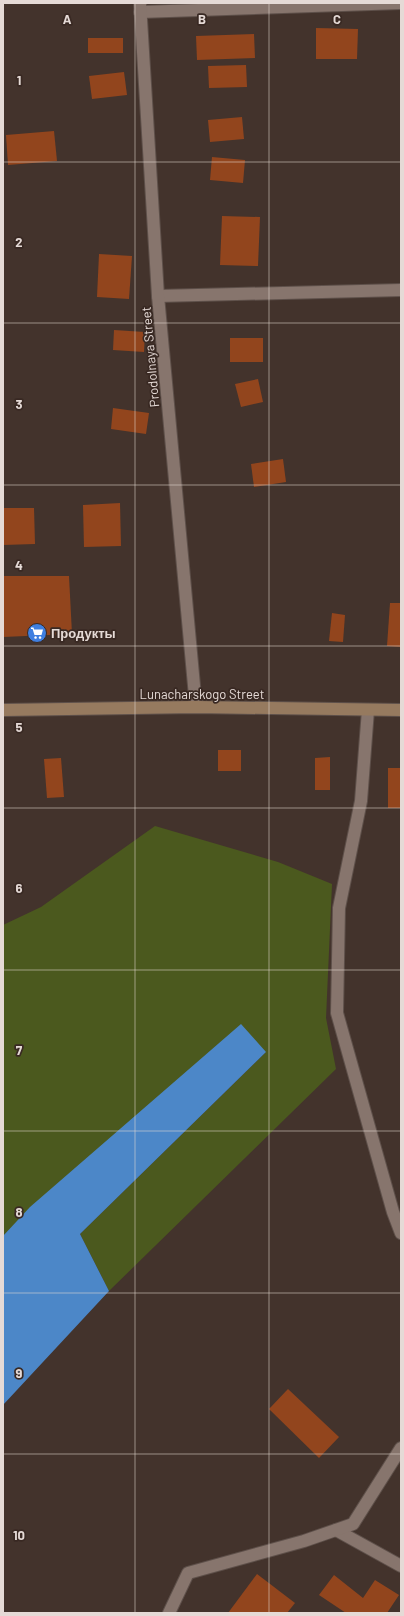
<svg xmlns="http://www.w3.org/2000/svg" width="404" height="1616" font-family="Barlow,sans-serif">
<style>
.green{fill:#4b591e}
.water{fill:#4c87c8}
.building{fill:#92451d}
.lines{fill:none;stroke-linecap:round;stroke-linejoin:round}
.service-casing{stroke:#5e504a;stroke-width:14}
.minor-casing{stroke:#5e504a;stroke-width:14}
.tertiary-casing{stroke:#5e504a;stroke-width:14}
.secondary-casing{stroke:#5e504a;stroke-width:14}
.service{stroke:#87756d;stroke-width:12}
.minor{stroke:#87756d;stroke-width:12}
.tertiary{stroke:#87756d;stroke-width:12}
.secondary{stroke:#967a5f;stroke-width:12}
.grid{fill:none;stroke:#e5dad6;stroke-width:1;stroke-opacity:0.55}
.labels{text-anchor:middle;stroke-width:3.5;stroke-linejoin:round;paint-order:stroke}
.street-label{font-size:13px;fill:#e5dad6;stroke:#392923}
.poi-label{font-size:13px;font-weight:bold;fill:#e5dad6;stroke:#392923;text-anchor:start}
.grid-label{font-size:13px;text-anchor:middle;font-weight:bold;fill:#e5dad6;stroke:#392923;stroke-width:3.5;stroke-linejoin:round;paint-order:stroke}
</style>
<rect width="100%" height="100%" fill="#43332c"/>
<path class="green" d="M155,826L278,862L332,884L326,1018L336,1069L109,1291L80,1234L266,1052L3,1236V925L41,907Z"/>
<path class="water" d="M241,1024L266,1052L80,1234L109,1291L3,1405V1236L30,1207Z"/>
<g class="building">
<path d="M316,28L358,29L357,59H316Z"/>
<path d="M254,34L255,58L197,60L196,36Z"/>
<rect x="88" y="38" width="35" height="15"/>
<path d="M246,65L247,87L209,88L208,66Z"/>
<path d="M124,72L127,95L92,99L89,76Z"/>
<path d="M242,117L244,139L210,142L208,120Z"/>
<path d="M54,131L57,161L8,165L6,135Z"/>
<path d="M212,157L245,160L243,183L210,180Z"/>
<path d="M222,216L260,217L258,266L220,265Z"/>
<path d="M99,254L132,256L129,299L97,297Z"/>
<path d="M114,330L145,332L144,352L113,350Z"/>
<rect x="230" y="338" width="33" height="24"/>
<path d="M258,379L263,402L241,407L235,384Z"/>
<path d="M113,408L149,413L146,434L111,429Z"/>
<path d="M283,459L286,482L254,487L251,464Z"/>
<path d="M120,503L121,546L84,547L83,505Z"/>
<path d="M3,508H34L35,544L3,545Z"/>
<path d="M3,576H69L72,634L3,637Z"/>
<path d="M390,603H401V647L387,646Z"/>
<path d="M332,613L345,615L343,642L329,641Z"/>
<rect x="218" y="750" width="23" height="21"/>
<path d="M330,757V790H315V758Z"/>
<path d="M61,758L64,797L47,798L44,759Z"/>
<rect x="388" y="768" width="13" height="40"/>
<path d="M288,1389L339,1437L319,1458L269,1409Z"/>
<path d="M257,1574L295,1603L287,1613H228Z"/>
<path d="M334,1575L363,1598L375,1580L399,1595L387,1613H346L319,1595Z"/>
</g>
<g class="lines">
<defs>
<g id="service">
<path d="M140,12L401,3"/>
<path d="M158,296L401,290"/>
<path d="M336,1530L401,1566"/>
<path d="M169,1613L188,1573L304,1541L353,1524L401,1448"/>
</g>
<path id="minor" d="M368,710L361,801L339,908L337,1013L393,1212L401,1233"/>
<path id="tertiary" d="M140,3L158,296L196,707"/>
<path id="secondary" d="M3,710L196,707L401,710"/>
</defs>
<use href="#service" class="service-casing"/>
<use href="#minor" class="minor-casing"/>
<use href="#tertiary" class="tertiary-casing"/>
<use href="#secondary" class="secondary-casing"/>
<use href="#service" class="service"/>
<use href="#minor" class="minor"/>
<use href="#tertiary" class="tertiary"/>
<use href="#secondary" class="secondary"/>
</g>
<path class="grid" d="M135,3V1613M269,3V1613M3,162H401M3,323H401M3,485H401M3,646H401M3,808H401M3,970H401M3,1131H401M3,1293H401M3,1454H401"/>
<defs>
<symbol id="supermarket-disc" viewBox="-11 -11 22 22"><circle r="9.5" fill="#3f7fe0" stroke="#392923"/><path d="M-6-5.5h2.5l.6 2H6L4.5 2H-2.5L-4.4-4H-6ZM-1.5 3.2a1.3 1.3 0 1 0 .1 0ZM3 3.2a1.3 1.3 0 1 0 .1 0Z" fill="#fff"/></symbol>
</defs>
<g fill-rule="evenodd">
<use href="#supermarket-disc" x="26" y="622" width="22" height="22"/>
</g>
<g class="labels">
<g class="street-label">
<text transform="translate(150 357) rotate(-95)" y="5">Prodolnaya Street</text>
<text x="202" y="699">Lunacharskogo Street</text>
</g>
<g class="poi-label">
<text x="51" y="638">Продукты</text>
</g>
</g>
<g class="grid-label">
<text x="67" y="24">A</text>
<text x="202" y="24">B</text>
<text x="337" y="24">C</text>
<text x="19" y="85">1</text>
<text x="19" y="247">2</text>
<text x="19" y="409">3</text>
<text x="19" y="570">4</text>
<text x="19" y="732">5</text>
<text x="19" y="893">6</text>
<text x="19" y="1055">7</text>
<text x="19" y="1217">8</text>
<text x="19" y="1378">9</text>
<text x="19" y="1540">10</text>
</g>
<rect width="404" height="1616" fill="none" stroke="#e5dad6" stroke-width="8"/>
</svg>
